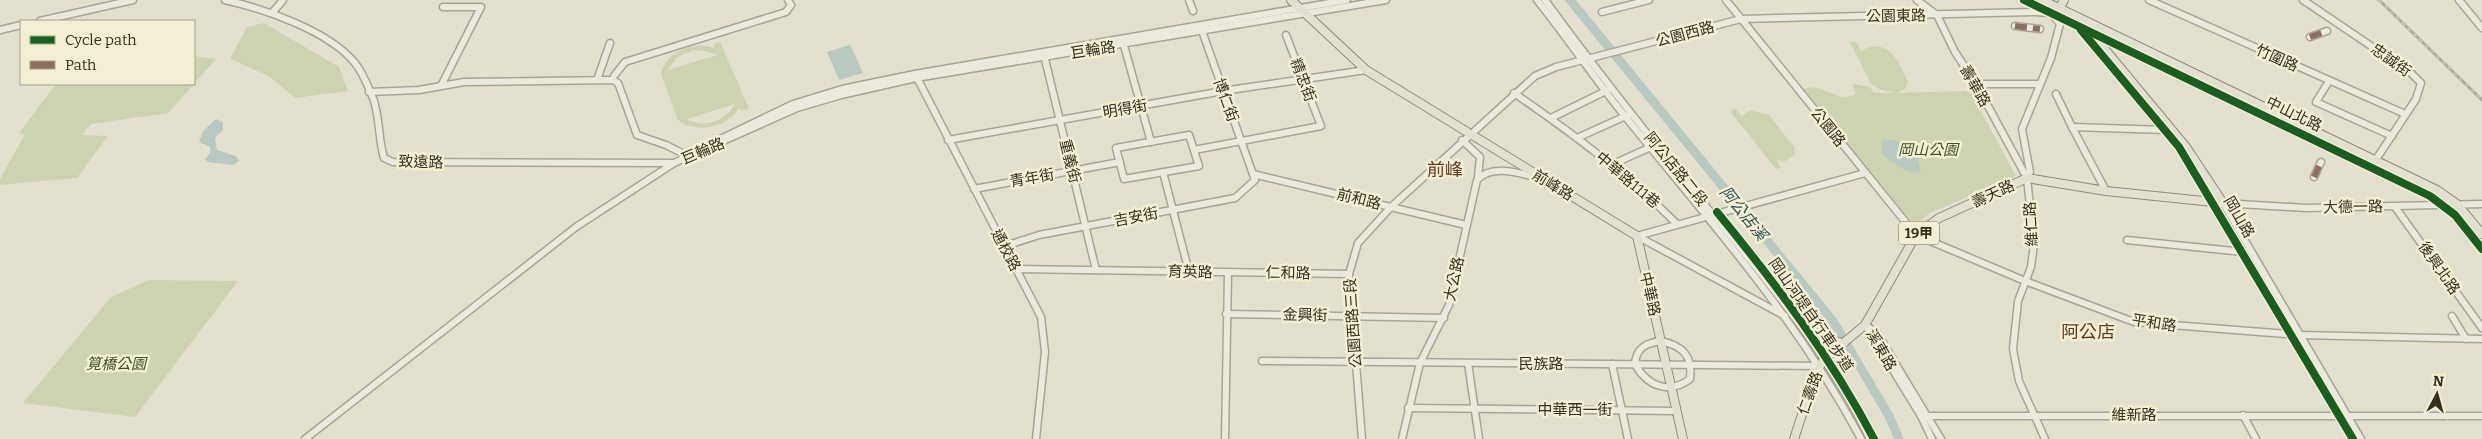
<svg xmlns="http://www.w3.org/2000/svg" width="2482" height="439" font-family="Bitter,'Noto Sans TC',serif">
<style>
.green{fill:#cdd3b2;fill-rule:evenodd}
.water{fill:#b9c9c2}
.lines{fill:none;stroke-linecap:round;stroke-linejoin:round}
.river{stroke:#b9c9c2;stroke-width:9}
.minor-casing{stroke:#a8a597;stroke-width:9}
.major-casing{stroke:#8e8a7e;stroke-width:10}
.minor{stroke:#ece9df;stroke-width:6}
.major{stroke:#e3e0d2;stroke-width:8}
.rail-casing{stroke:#aba99f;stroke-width:3}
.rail{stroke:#f3efd6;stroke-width:1;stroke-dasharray:4;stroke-linecap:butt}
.quiet{stroke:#8d6e63;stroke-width:6;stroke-dasharray:12 6;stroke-linecap:butt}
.cycleway-casing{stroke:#f3efd6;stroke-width:11}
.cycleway{stroke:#1b5e20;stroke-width:8}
.labels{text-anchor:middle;stroke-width:5;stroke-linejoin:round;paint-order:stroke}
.shield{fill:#f3efd6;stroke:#6f6957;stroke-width:1}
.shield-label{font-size:14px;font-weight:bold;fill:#362f20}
.street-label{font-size:15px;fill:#362f20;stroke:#f3efd6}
.park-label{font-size:15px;font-style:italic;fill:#405128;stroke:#f3efd6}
.water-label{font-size:16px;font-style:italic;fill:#315155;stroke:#f3efd6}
.quarter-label{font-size:18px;fill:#5f3a23;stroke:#f3efd6}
</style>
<rect width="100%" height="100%" fill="#e3e0cf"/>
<g class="green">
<path d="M264,23L339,67L348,91L295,98L269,76L230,59L247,27Z"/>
<path d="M720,42L749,108L742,111L739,108C727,128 697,134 678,120L661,74C666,51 694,41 714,48V44ZM693,50L706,51L717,55L668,70L676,58ZM735,104C726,121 704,129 687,119Z"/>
<path d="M1850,42H1856L1861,51C1887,36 1900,62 1908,82L1905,89L1897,93L1970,91L2016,176L1930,213L1914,225L1802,89C1806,88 1811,87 1815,88C1830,89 1840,103 1856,94L1852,84L1870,87L1874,93H1894L1881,90L1871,84Z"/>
<path d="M194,56L216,59L168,113L91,124L82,135L108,136L77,178L0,185V179L25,134L19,133L56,84H194Z"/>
<path d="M1736,109L1742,116L1751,110L1769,115L1794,147L1795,154L1786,161L1776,160L1781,168L1776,169L1730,111Z"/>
<path d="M149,280L238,281L135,417L23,403L111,297Z"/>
</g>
<g class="water">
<path d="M850,45L863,73L839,80L827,52Z"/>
<path d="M216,119L223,122V130L215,138L217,150L236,156L239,161L233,165L208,162L205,159L210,153V147L199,142L203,131Z"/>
<path d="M1884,140C1896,139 1910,144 1918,153V162L1921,170L1918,173C1908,173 1903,169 1896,164C1885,158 1878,153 1884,140Z"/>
</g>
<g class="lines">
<path class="river" d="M1570,0L1833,321L1889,416L1899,439"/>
<defs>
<g id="minor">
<path d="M225,0C265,9 329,31 355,63C363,73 368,86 373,98C380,117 378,138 384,158L393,162L674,163L797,108L841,95L916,78L1386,0"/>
<path d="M1189,0L1193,11"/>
<path d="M1537,0C1567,37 1594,78 1624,115C1711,223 1795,315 1861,439"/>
<path d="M1545,0C1596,70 1649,137 1704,204C1765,278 1828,352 1870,439"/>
<path d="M1726,0L1916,235L2025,281L2134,322L2299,335L2482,339"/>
<path d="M1917,0L1937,15L1955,52L1976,84L2027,178"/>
<path d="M2149,0L2405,114"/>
<path d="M2303,0L2411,73L2421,83L2416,99L2373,164"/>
<path d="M2459,0L2482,28"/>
<path d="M1602,12L1649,0"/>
<path d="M272,13L283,0"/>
<path d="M40,21L133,0"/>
<path d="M2015,26L2040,29"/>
<path d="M0,30L21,25"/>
<path d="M2310,37L2327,31"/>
<path d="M1123,42L1151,142"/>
<path d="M1044,55L1096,270"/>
<path d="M915,74L1041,317L1045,352L1036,439"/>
<path d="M614,76L625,62L786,12L791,5L788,0"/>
<path d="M597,80L610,43"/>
<path d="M2329,81L2316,102L2392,136"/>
<path d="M442,84L481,7H443"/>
<path d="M1976,84H2039"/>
<path d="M369,92L419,90L464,82L613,80L618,83L637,135L666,145L688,156"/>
<path d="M1514,93C1572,133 1627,174 1677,224"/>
<path d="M2056,94L2072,127"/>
<path d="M1551,118L1608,90"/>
<path d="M1189,135L1199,166L1124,179L1116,148Z"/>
<path d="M1577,138L1628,115"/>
<path d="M948,140L1223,91L1366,70"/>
<path d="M1462,140L1480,157L1478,177"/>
<path d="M1194,150L1321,126L1286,35"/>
<path d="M683,157L793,104L842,89L915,74L1347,0"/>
<path d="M1611,165L1653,146"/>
<path d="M1163,172L1189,272"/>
<path d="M1253,174L1466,225"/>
<path d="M2314,177L2321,162"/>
<path d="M974,189L1120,162"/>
<path d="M2106,191L2072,127L2166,130"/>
<path d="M2214,202L2353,439"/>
<path d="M2223,203L2361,439"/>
<path d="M2223,203L2306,208L2482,204"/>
<path d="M2395,207L2482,328"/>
<path d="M1637,236L1865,173"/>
<path d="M1637,236L1785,316"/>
<path d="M2127,240L2243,252"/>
<path d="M1005,246L1039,235L1235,198L1255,180L1201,28"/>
<path d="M1016,269L1349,274"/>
<path d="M1226,314L1444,318"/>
<path d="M2452,316L2466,339"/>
<path d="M1865,325L1877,333L1941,439"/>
<path d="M1803,326L1828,339L1845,343"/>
<path d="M1867,328L1921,416L1932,439"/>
<path d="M1661,341C1683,346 1693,356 1690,379C1669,395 1647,386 1635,364C1636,348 1646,343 1661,341Z"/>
<path d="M1262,361L1820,366"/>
<path d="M1468,363L1479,439"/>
<path d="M1612,364L1628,439"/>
<path d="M1408,408L1676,411"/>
<path d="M2243,415L2256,439"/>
<path d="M1921,416H2482"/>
<path d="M305,439L576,227L674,163"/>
<path d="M1225,439L1228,273"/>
<path d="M1362,439L1349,274L1358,243L1391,207L1535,76L1556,67L1741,19L2035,12L2051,13L2060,24L2051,58L2022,129L2030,172L2027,178L2034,244L2031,267L2018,301L2013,349L2019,381L2045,439"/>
<path d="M1402,439L1420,363L1449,305L1477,180C1493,163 1520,174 1540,178"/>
</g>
<g id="major">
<path d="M1291,0L1366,70L1637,236L1683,439"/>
<path d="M2024,0L2430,196L2455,215L2482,249"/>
<path d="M2042,0L2437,190L2457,204L2482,234"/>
<path d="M2055,11L2059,9L2064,0"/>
<path d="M2080,28L2179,147L2214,202"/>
<path d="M2093,35L2186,147L2223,203"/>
<path d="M1794,439L1815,375L1824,359L1865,325L1916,235L1939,218L2027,178L2106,191L2223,203"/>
</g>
</defs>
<use href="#minor" class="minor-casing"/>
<use href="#major" class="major-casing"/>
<use href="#minor" class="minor"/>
<use href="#major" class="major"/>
<defs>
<path id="rail" d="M2379,0L2482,100"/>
</defs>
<use href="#rail" class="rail-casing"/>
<use href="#rail" class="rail"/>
<g class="quiet">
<path d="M2015,26L2040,29"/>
<path d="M2310,37L2327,31"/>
<path d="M2314,177L2321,162"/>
</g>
<defs>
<g id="cycleway">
<path d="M2024,0L2430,196L2455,215L2482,249"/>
<path d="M2081,30L2179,147L2353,439"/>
<path d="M1717,212C1776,284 1831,357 1874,439"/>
</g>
</defs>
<use href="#cycleway" class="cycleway-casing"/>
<use href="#cycleway" class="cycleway"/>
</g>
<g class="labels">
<rect class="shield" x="1899" y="221.5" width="40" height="23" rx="4"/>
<g class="shield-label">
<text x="1919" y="238">19甲</text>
</g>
<g class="street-label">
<text transform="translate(1896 16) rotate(-1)" y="5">公園東路</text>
<text transform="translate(1685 34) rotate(-15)" y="5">公園西路</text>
<text transform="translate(1093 50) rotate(-9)" y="5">巨輪路</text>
<text transform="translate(2277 58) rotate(24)" y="5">竹圍路</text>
<text transform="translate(2391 60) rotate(35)" y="5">忠誠街</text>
<text transform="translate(1303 80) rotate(69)" y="5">精忠街</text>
<text transform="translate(1975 86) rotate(60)" y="5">壽華路</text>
<text transform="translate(1226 100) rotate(70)" y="5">博仁街</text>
<text transform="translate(1125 109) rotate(-10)" y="5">明得街</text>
<text transform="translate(2294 114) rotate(26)" y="5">中山北路</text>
<text transform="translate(1828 127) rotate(51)" y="5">公園路</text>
<text transform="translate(703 151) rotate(-23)" y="5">巨輪路</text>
<text transform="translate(1070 161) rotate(76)" y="5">重義街</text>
<text transform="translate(421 162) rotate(2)" y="5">致遠路</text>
<text transform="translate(1676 169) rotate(51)" y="5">阿公店路二段</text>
<text transform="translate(1032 178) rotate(-10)" y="5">青年街</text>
<text transform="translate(1628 180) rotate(40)" y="5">中華路111巷</text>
<text transform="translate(1553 185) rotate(31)" y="5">前峰路</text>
<text transform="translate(1993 194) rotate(-25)" y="5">壽天路</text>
<text transform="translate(1359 199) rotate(14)" y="5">前和路</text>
<text transform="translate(2353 207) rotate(-1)" y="5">大德一路</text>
<text transform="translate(1136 217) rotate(-11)" y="5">吉安街</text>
<text transform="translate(2239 217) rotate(60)" y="5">岡山路</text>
<text transform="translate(2031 224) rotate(-93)" y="5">維仁路</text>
<text transform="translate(1006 250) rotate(62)" y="5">通校路</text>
<text transform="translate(2439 268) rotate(55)" y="5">後興北路</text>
<text transform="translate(1190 272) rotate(1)" y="5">育英路</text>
<text transform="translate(1288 273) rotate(1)" y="5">仁和路</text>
<text transform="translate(1454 279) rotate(-78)" y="5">大公路</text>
<text transform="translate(1650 294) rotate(77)" y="5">中華路</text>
<text transform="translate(1305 315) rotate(1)" y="5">金興街</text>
<text transform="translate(1811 315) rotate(55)" y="5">岡山河堤自行車步道</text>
<text transform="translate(1353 323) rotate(-94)" y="5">公園西路三段</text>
<text transform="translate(2154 323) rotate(9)" y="5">平和路</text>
<text transform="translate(1881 350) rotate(60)" y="5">溪東路</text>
<text x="1541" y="369">民族路</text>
<text transform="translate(1810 393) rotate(-70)" y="5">仁壽路</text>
<text x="1575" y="415">中華西一街</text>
<text x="2134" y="420">維新路</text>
</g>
<g class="park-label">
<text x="1928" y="155">岡山公園</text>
<text x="116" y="369">筧橋公園</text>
</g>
<g class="water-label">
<text transform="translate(1744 213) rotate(51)" y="6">阿公店溪</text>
</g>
<g class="quarter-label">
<text x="1445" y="176">前峰</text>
<text x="2088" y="338">阿公店</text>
</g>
</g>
<rect x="20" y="20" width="175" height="65" fill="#f3efd6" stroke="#a7a28d"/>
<rect x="30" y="36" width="25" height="8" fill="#1b5e20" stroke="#a7a28d"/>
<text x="65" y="45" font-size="15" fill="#362f20">Cycle path</text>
<rect x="30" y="61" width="25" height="8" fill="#8d6e63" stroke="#a7a28d"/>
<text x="65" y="70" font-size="15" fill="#362f20">Path</text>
<g transform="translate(2437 394) rotate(6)" stroke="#f3efd6" stroke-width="4" paint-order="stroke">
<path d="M0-4L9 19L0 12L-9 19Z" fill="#362f20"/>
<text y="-8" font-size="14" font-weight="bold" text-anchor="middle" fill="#362f20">N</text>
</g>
</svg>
